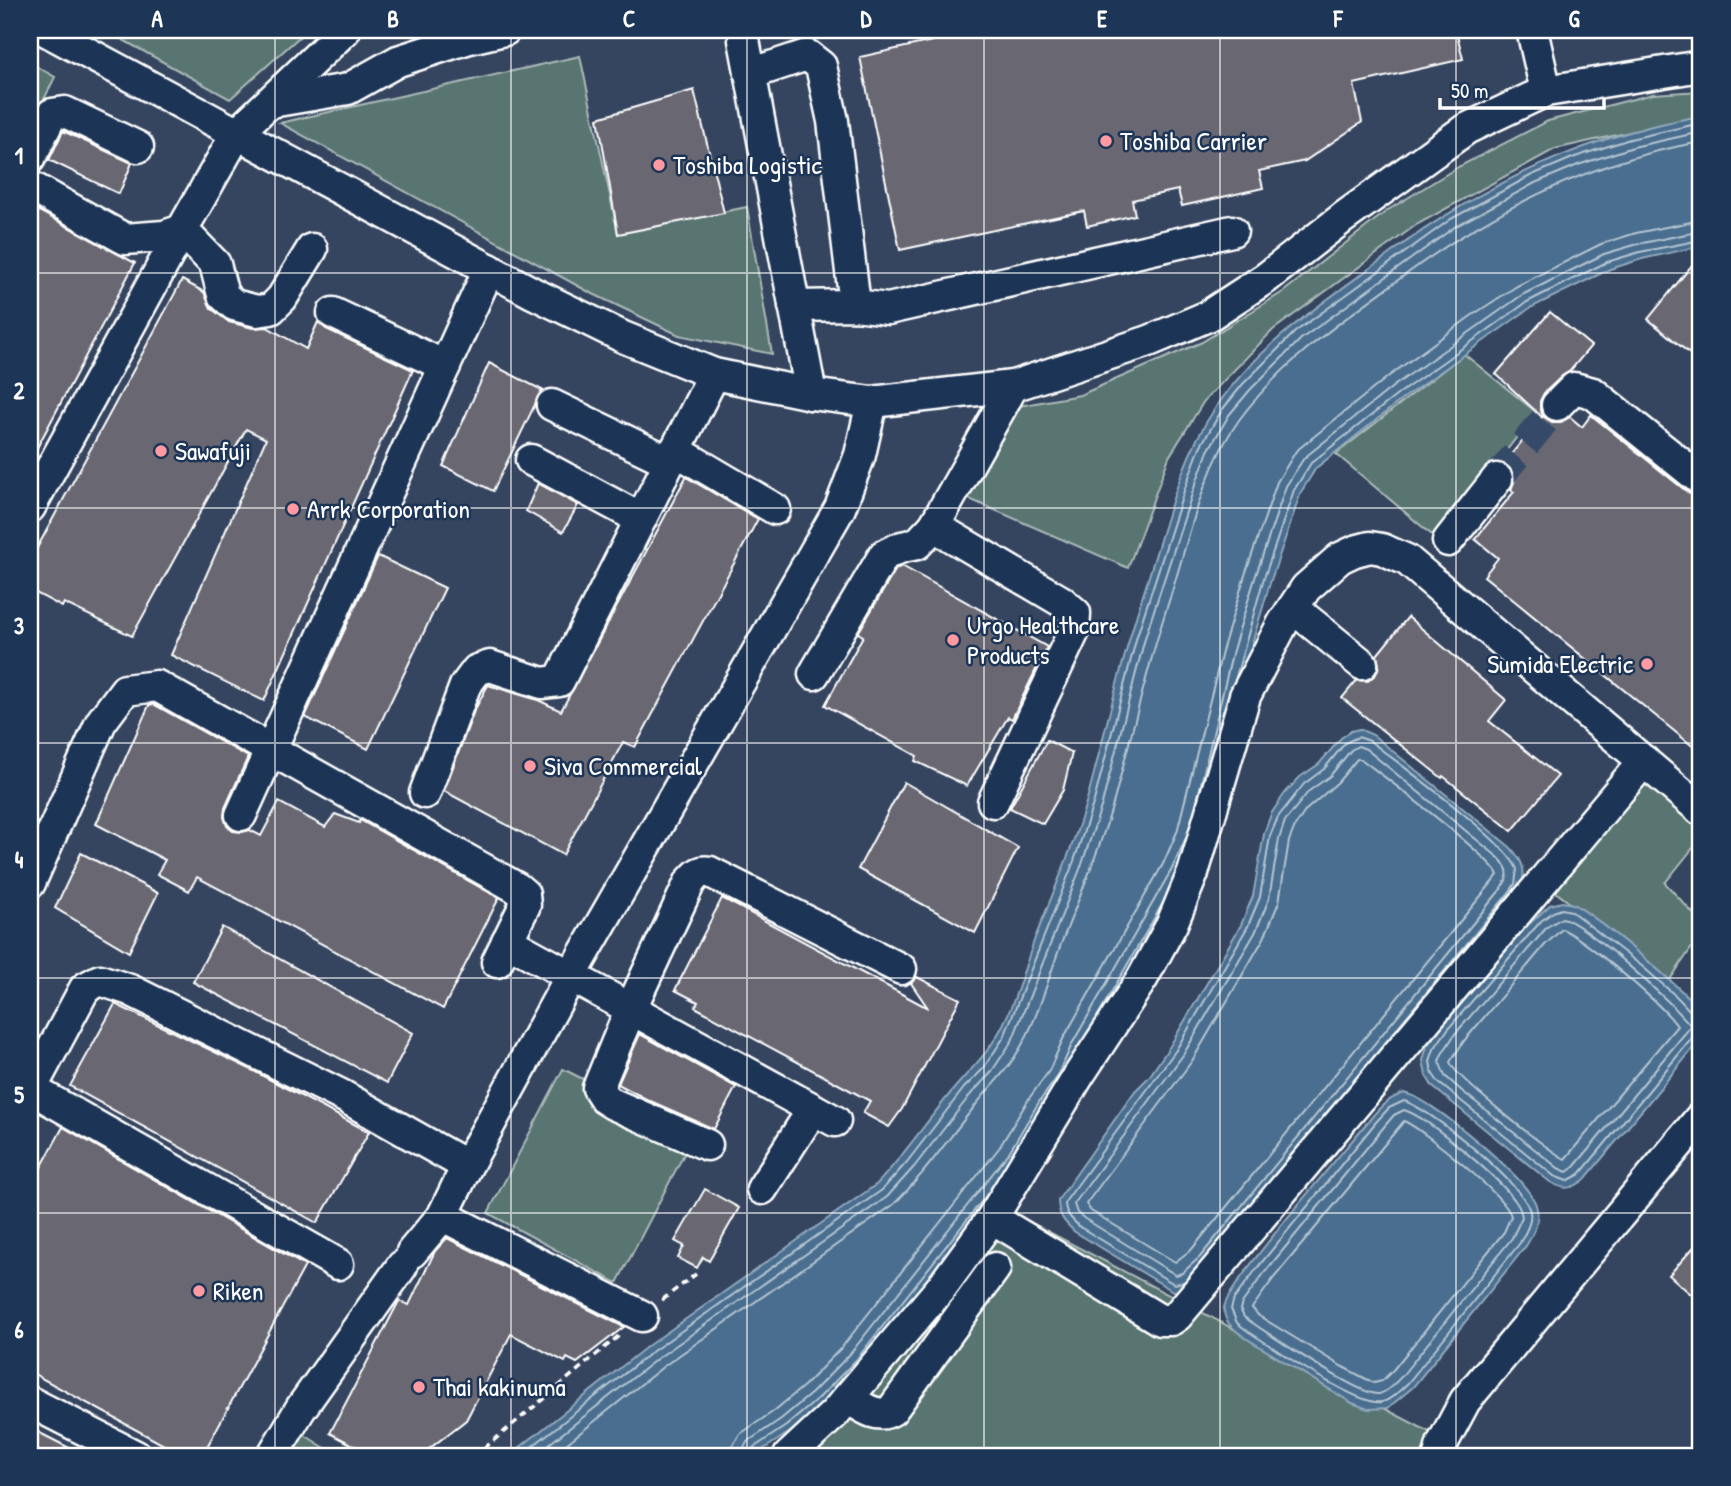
<svg xmlns="http://www.w3.org/2000/svg" width="1731" height="1486" font-family="'Patrick Hand',sans-serif">
<style>
.built{fill:#34445f}
.green{fill:#597572;stroke:#acbab8;stroke-width:2}
.water{fill:#486e8f;stroke:#91a8bc;stroke-width:2}
.lines{fill:none;stroke-linecap:round;stroke-linejoin:round}
.shore{stroke:#b6c5d2;stroke-width:2}
.building{fill:#696872;stroke:#fff;stroke-width:2}
.minor-tunnel{stroke:#344968;stroke-width:30;stroke-dasharray:30 15;stroke-linecap:butt}
.minor-casing{stroke:#fff;stroke-width:35}
.path{stroke:#fff;stroke-width:3.5;stroke-dasharray:7 5;stroke-linecap:butt}
.minor{stroke:#1d3557;stroke-width:30}
.grid{fill:none;stroke:#fff;stroke-width:2;stroke-opacity:0.55}
.poi-dot{fill:#ff9aa2;stroke:#1d3557;stroke-width:2.5}
.labels{text-anchor:middle;stroke-width:5;stroke-linejoin:round;paint-order:stroke}
.poi-label{font-size:26px;fill:#fff;stroke:#1d3557;text-anchor:start}
.neatline{fill:none;stroke:#fff;stroke-width:2.5}
.grid-label{font-size:23px;text-anchor:middle;font-weight:bold;fill:#fff}
</style>
<rect width="100%" height="100%" fill="#1d3557"/>
<filter id="ink" filterUnits="userSpaceOnUse"><feTurbulence type="fractalNoise" baseFrequency=".0143" numOctaves="2"/><feDisplacementMap in="SourceGraphic" scale="14" xChannelSelector="R" yChannelSelector="G"/><feConvolveMatrix kernelMatrix="1 2 1 2 8 2 1 2 1" color-interpolation-filters="sRGB"/></filter>
<g filter="url(#ink)">
<rect class="built" x="30" y="30" width="1671" height="1426"/>
<g class="green">
<path d="M105,30H307L230,99Z"/>
<path d="M580,56L618,233L747,207L772,354L679,335L589,292L280,123Z"/>
<path d="M30,63L55,77L30,128Z"/>
<path d="M1701,91V116L1555,149L1416,225L1273,330L1204,401L1169,457L1128,568L967,498L1019,406L1080,395L1202,342L1283,292L1388,210L1458,167L1548,121L1653,94Z"/>
<path d="M1464,354L1536,412L1438,540L1336,454Z"/>
<path d="M1645,780L1701,830V838L1665,883L1701,922V934L1669,981L1552,889Z"/>
<path d="M563,1069L694,1135L617,1283L488,1213Z"/>
<path d="M1011,1212L1435,1435L1427,1456H786Z"/>
<path d="M290,1426L338,1456H271Z"/>
</g>
<g class="water">
<path d="M1701,116V246L1642,259L1610,269L1530,308L1405,397L1316,468L1301,492L1270,583L1249,654L1202,841L1072,1084L929,1280L862,1365L823,1404L790,1432L753,1456H509L649,1345L877,1184C907,1152 930,1116 959,1083C972,1068 985,1056 995,1039C1014,1009 1023,971 1035,938C1054,891 1074,845 1088,796C1106,729 1121,661 1143,595C1164,532 1178,462 1216,407C1260,343 1327,300 1388,255C1481,186 1586,135 1701,116Z"/>
<path d="M1359,729L1373,735L1510,847C1522,860 1527,870 1521,887L1183,1291H1173L1075,1232C1064,1222 1058,1215 1058,1200L1135,1091L1149,1077L1170,1046L1241,925L1253,896L1264,834L1271,814L1285,793L1300,777L1319,764L1341,738L1351,731Z"/>
<path d="M1562,902C1566,903 1569,903 1573,904C1590,911 1696,998 1701,1014C1704,1024 1702,1038 1696,1045L1585,1179C1572,1190 1564,1190 1550,1182L1433,1087L1426,1076L1423,1060L1427,1046L1443,1025L1525,928L1550,905Z"/>
<path d="M1404,1093C1409,1095 1415,1096 1419,1099C1446,1113 1527,1178 1536,1205C1541,1220 1533,1234 1526,1246L1413,1387L1388,1408L1368,1409L1352,1403L1244,1337C1235,1330 1223,1322 1224,1308C1225,1287 1349,1145 1371,1118C1381,1106 1389,1098 1404,1093Z"/>
</g>
<g class="lines">
<g class="shore">
<path d="M1236,677L1263,581L1294,490L1311,463L1401,392L1527,302L1607,262L1640,252L1701,240"/>
<path d="M1358,746L1366,749L1499,858C1510,870 1510,876 1501,889L1200,1257L1182,1273L1176,1275L1085,1219L1077,1213L1074,1204L1183,1055L1255,933L1269,899L1279,839L1285,821L1309,791L1330,776L1351,750Z"/>
<path d="M1357,759H1361C1383,776 1493,858 1498,875L1192,1249L1175,1262L1091,1211L1086,1204L1192,1061L1264,938L1279,902L1289,841L1295,826L1306,810L1338,782Z"/>
<path d="M1196,805L1233,650L1255,578L1286,486L1304,458L1395,385L1522,295L1604,254L1638,244L1701,231"/>
<path d="M1562,918C1584,922 1675,1005 1691,1026L1574,1167L1567,1172L1558,1168L1462,1091L1445,1076L1439,1061L1442,1054L1455,1034L1537,939L1547,927Z"/>
<path d="M1562,929C1585,939 1663,1005 1677,1026L1565,1159C1547,1149 1454,1077 1450,1062L1464,1041L1545,945Z"/>
<path d="M1097,1017L1163,903"/>
<path d="M1701,1017L1694,1015L1677,997L1643,967L1571,911L1562,909L1553,912L1541,921L1448,1029L1434,1049L1430,1061L1432,1073L1439,1083L1554,1176L1567,1181L1580,1174L1693,1037L1701,1035"/>
<path d="M1404,1101C1429,1108 1526,1186 1530,1212C1532,1223 1525,1233 1520,1243L1408,1383C1400,1390 1392,1400 1382,1402C1358,1407 1273,1347 1249,1332L1237,1323L1231,1309L1234,1299L1258,1267L1376,1122L1389,1108Z"/>
<path d="M1404,1110C1428,1117 1501,1180 1516,1202C1520,1207 1521,1211 1522,1217L1512,1238L1401,1377C1395,1383 1388,1392 1379,1394C1361,1397 1274,1337 1254,1324L1244,1317L1240,1309L1242,1303L1265,1272L1383,1128L1394,1115Z"/>
<path d="M1404,1121C1424,1130 1506,1197 1511,1216L1504,1232L1393,1370L1382,1381L1374,1383L1341,1366L1259,1316L1252,1308L1273,1279Z"/>
<path d="M1184,1282L1174,1284L1080,1227C1071,1219 1065,1213 1065,1202L1176,1050L1247,928L1260,897L1270,836L1278,817L1304,784L1324,769L1345,743L1358,737L1370,741C1399,764 1506,841 1517,869L1515,884L1508,894L1398,1027"/>
<path d="M520,1456L653,1351L882,1190L907,1162L964,1088L983,1069L1004,1037L1074,861L1094,801L1137,636L1185,488L1200,447L1222,410L1243,384L1295,332L1451,219L1532,175L1575,157L1630,139L1701,123"/>
<path d="M534,1456L658,1358L887,1197L914,1167L971,1094L990,1074L1012,1041L1082,864L1102,804L1145,638L1193,491L1208,451L1229,415L1250,390L1301,339L1456,226L1535,183L1578,165L1633,147L1701,132"/>
<path d="M551,1456L664,1366L893,1205C924,1175 948,1139 975,1106C990,1086 1006,1073 1019,1050C1038,1019 1048,979 1061,944C1079,898 1099,852 1113,804C1132,735 1147,666 1170,598C1189,539 1202,471 1239,420C1283,360 1346,318 1405,275C1493,210 1593,160 1701,142"/>
<path d="M731,1456L733,1445L740,1434L774,1411L805,1385L842,1347L999,1148L1030,1097L1049,1071L1063,1039L1163,864L1177,832L1223,648L1245,575L1277,482L1296,451L1389,376L1471,316L1517,286L1601,244L1636,233L1701,220"/>
<path d="M742,1456L743,1449L747,1442L781,1419L812,1393L850,1354L1008,1154L1039,1102L1058,1076L1072,1044L1172,869L1185,840"/>
<path d="M751,1456L753,1448L786,1426L818,1399L856,1360L988,1193"/>
</g>
</g>
<g class="building">
<path d="M982,30H1456L1463,59L1354,84L1362,122L1305,161L1259,171L1263,188L1182,206L1178,190L1132,200L1135,215L1087,226L1084,211L900,250L860,57Z"/>
<path d="M694,90L724,213L618,234L598,118Z"/>
<path d="M63,131L132,163L119,194L49,160Z"/>
<path d="M30,206L135,263L30,461Z"/>
<path d="M1701,254V363L1648,319Z"/>
<path d="M182,280L204,292L211,308L229,322L253,328L267,327L306,349L318,322L326,329L413,370L264,701L171,655L266,439L246,429L132,636L64,603L62,607L30,590V561Z"/>
<path d="M1550,312L1591,346L1570,371L1562,376L1544,393L1540,401V410L1544,417L1552,422H1561L1570,417L1582,427L1591,415L1690,494L1701,497V753L1484,576L1498,558L1475,539L1514,492L1511,490L1514,482L1513,473L1504,463L1542,417L1496,374Z"/>
<path d="M489,363L542,390L493,491L443,466Z"/>
<path d="M686,477L758,519L635,747L623,742L563,855L444,791L474,711L488,685L538,700L561,711Z"/>
<path d="M538,483L578,505L563,532L526,511Z"/>
<path d="M378,556L445,588L368,749L305,717Z"/>
<path d="M902,566L1047,647L1012,719L1008,717L967,786L915,761L917,756L825,705L863,636L858,633L896,569Z"/>
<path d="M1408,617L1506,700L1489,721L1558,776L1512,831L1443,776L1442,778L1342,698L1357,680L1368,681L1376,674L1379,666L1377,655Z"/>
<path d="M153,704L248,757L225,808L224,817L227,826L233,831L242,832L250,830L261,836L279,802L325,827L335,814L359,823L360,820L499,898L443,1009L197,877L189,891L157,874L165,860L96,824L149,705Z"/>
<path d="M1047,740L1072,753L1063,790L1043,824L1010,808Z"/>
<path d="M904,782L1018,848L975,933L858,869Z"/>
<path d="M81,853L158,893L129,952L55,908Z"/>
<path d="M722,898L928,1008L911,983L917,977L960,999L902,1109L889,1127L863,1113L870,1101L695,1007L698,1002L675,990Z"/>
<path d="M222,927L413,1033L387,1083L193,982Z"/>
<path d="M115,1004L250,1069L369,1132L317,1223L70,1086Z"/>
<path d="M640,1034L736,1087L714,1129L648,1100L618,1084Z"/>
<path d="M63,1127L305,1266L202,1456H184L30,1372V1188Z"/>
<path d="M705,1189L739,1208L709,1261L703,1257L697,1268L678,1258L684,1246L675,1241Z"/>
<path d="M447,1238L624,1327L577,1363L567,1358L565,1362L511,1334L466,1420L420,1456H374L330,1433L399,1301L409,1305L435,1251Z"/>
<path d="M1701,1239V1303L1669,1275Z"/>
<path d="M30,1428L85,1456H30Z"/>
</g>
<g class="lines">
<path class="minor-tunnel" d="M1497,479L1557,405"/>
<defs>
<g id="minor">
<path d="M45,30L533,293L623,337L714,374L811,394L872,402L1013,386L1149,341L1208,316L1266,278L1344,217L1466,129L1546,91L1701,66"/>
<path d="M1532,30L1546,91"/>
<path d="M744,40L811,394"/>
<path d="M750,74L807,55L821,66L833,121L855,305"/>
<path d="M271,102L348,89L398,61L466,39L505,30"/>
<path d="M30,158L52,114L65,112L138,147"/>
<path d="M30,186L125,239L164,236L182,230L215,264L223,295L234,305L257,311L271,309L282,298L312,249"/>
<path d="M794,306L855,305L888,309L1232,231"/>
<path d="M333,313L445,366"/>
<path d="M552,405L670,462"/>
<path d="M1557,405L1574,388L1593,393L1701,480"/>
<path d="M675,450L775,509"/>
<path d="M531,460L641,519"/>
<path d="M30,507L182,230L237,133L345,30"/>
<path d="M1448,541L1497,479"/>
<path d="M1293,608L1362,664"/>
<path d="M814,674L884,555L902,547L917,544L934,526"/>
<path d="M425,793L465,686L477,670L490,666L542,683L559,681L714,374"/>
<path d="M993,802L1074,631L1075,613L1061,601L934,526L1013,386"/>
<path d="M241,815L489,269"/>
<path d="M30,883L101,722L125,690L157,686L517,888L524,894L525,905L497,962"/>
<path d="M507,941L835,1121"/>
<path d="M31,1089L338,1264"/>
<path d="M30,1091L85,988L100,980L130,990L343,1096L467,1166"/>
<path d="M707,1145L613,1104L605,1099L598,1088L631,1008L690,882C697,874 700,870 710,872L901,969"/>
<path d="M762,1189L813,1109"/>
<path d="M992,1218L1160,1320H1171L1177,1316L1644,761"/>
<path d="M441,1219L467,1166L571,976L840,508L860,455L872,402"/>
<path d="M412,1252L438,1221L445,1217L642,1316"/>
<path d="M848,1398C861,1406 877,1420 892,1410L995,1268"/>
<path d="M30,1402L136,1456"/>
<path d="M272,1456L301,1408L402,1266"/>
<path d="M789,1456L834,1414L941,1288L992,1218L1079,1075L1142,979L1172,924L1193,873L1245,696L1283,623L1306,588L1340,558L1355,551L1370,547L1382,549L1407,560L1701,810"/>
<path d="M1439,1456L1442,1444L1465,1401L1701,1117"/>
</g>
</defs>
<use href="#minor" class="minor-casing"/>
<g class="path">
<path d="M662,1300L696,1274"/>
<path d="M475,1456L621,1334"/>
</g>
<use href="#minor" class="minor"/>
</g>
</g>
<path class="grid" d="M275,30V1456M511,30V1456M747,30V1456M984,30V1456M1220,30V1456M1456,30V1456M30,273H1701M30,508H1701M30,743H1701M30,978H1701M30,1213H1701"/>
<g class="poi-dot">
<circle cx="1106" cy="141" r="7"/>
<circle cx="659" cy="165" r="7"/>
<circle cx="161" cy="451" r="7"/>
<circle cx="293" cy="509" r="7"/>
<circle cx="953" cy="640" r="7"/>
<circle cx="1647" cy="664" r="7"/>
<circle cx="530" cy="766" r="7"/>
<circle cx="199" cy="1291" r="7"/>
<circle cx="419" cy="1387" r="7"/>
</g>
<g class="labels">
<g class="poi-label">
<text x="1120" y="150">Toshiba Carrier</text>
<text x="673" y="174">Toshiba Logistic</text>
<text x="175" y="460">Sawafuji</text>
<text x="307" y="518">Arrk Corporation</text>
<text x="967" y="634">Urgo Healthcare<tspan x="967" dy="30">Products</tspan></text>
<text x="1633" y="673" text-anchor="end">Sumida Electric</text>
<text x="544" y="775">Siva Commercial</text>
<text x="213" y="1300">Riken</text>
<text x="433" y="1396">Thai kakinuma</text>
</g>
</g>
<rect width="1731" height="1486" fill="none" stroke="#1d3557" stroke-width="77"/>
<path d="M1440 98v10h164v-10" fill="none" stroke="#ffffff" stroke-width="3.5"/>
<text x="1451" y="98" font-size="21" fill="#ffffff" stroke="#1d3557" stroke-width="5" paint-order="stroke">50 m</text>
<rect x="38" y="38" width="1654" height="1410" class="neatline"/>
<g class="grid-label">
<text x="157" y="27">A</text>
<text x="393" y="27">B</text>
<text x="629" y="27">C</text>
<text x="866" y="27">D</text>
<text x="1102" y="27">E</text>
<text x="1338" y="27">F</text>
<text x="1574" y="27">G</text>
<text x="19" y="164">1</text>
<text x="19" y="399">2</text>
<text x="19" y="634">3</text>
<text x="19" y="868">4</text>
<text x="19" y="1103">5</text>
<text x="19" y="1338">6</text>
</g>
</svg>
